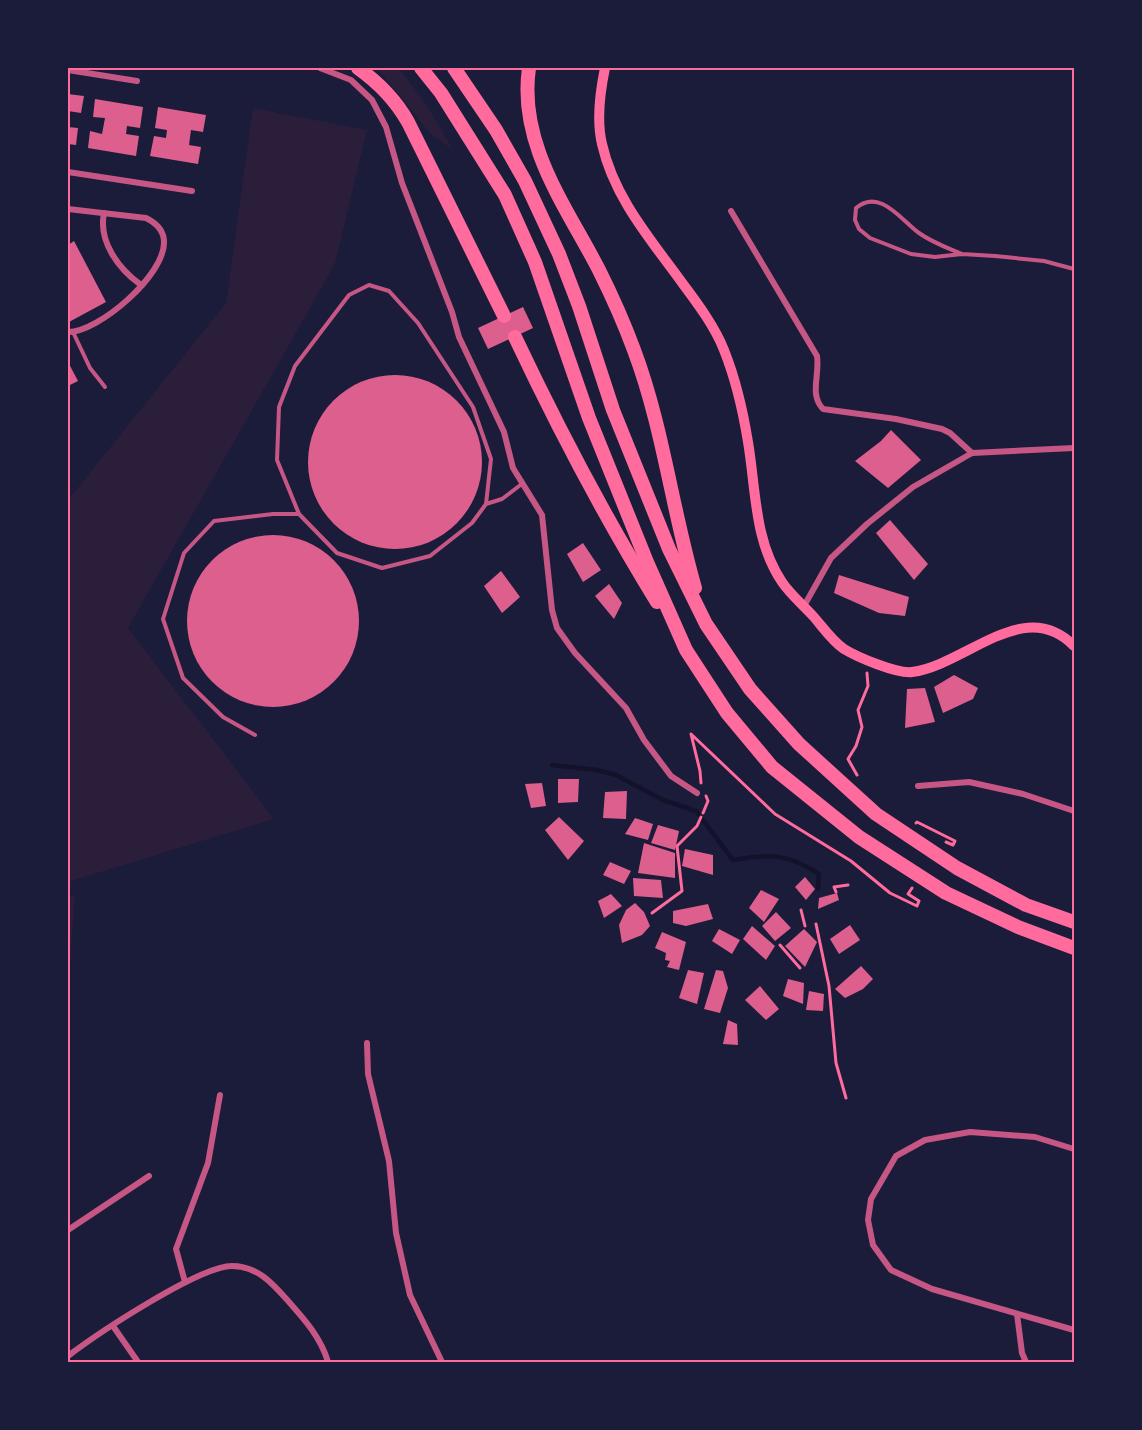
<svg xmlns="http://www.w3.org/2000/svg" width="1142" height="1430" font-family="'PT Sans',sans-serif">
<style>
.green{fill:#2a1e3b}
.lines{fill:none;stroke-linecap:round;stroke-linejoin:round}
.stream{stroke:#12122b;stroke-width:4.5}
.building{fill:#dd5f8e}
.path{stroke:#ff6b9d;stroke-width:3}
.service{stroke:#c65784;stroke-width:4}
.minor{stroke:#c65784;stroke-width:6}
.secondary{stroke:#ff6b9d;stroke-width:10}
.motorway{stroke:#ff6b9d;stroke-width:14}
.neatline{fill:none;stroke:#ff6b9d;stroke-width:2}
</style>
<rect width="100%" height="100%" fill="#1b1b3a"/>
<g class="green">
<path d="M377,68H399L428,107L453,150L430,133Z"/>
<path d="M253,108L367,130L335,264L128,628L274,819L68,882V500L226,303Z"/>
<path d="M75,896L68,989V897Z"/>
</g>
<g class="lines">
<path class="stream" d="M552,765L597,770L616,775L663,800L696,811L733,860C768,854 788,853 819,874L818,889"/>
</g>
<g class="building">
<path d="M68,94L84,96L81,113L68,111Z"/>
<path d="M95,99L143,107L140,128L127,126L126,134L139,136L136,156L88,148L90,131L102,134L105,118L93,117Z"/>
<path d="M158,107L206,115L203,132L191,130L189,145L201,147L198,164L150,156L154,136L166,138L167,130L155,128Z"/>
<path d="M68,127L78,128L76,145L68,144Z"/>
<path d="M74,241L106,302L69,322L68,245Z"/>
<path d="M523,307L533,328L488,349L478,328Z"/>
<path d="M68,362L78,381L68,386Z"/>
<circle cx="395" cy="462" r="87"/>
<path d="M891,430L921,460L888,488L855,461L881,441Z"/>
<path d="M890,520L928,564L914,580L876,533Z"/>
<circle cx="273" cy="621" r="86"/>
<path d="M583,543L601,570L583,582L567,554Z"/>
<path d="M501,571L520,597L502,613L484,586Z"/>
<path d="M839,575L909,597L905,616L879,613L834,593Z"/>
<path d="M609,584L622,603L614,619L595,596Z"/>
<path d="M954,675L978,688L973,699L943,713L934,687Z"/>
<path d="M925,688L935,722L905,728L907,689Z"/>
<path d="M558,779H579L578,802L558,803Z"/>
<path d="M542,783L546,806L531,808L525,784Z"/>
<path d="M627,791L626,819L603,818L605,792Z"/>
<path d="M559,817L584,841L568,860L545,830Z"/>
<path d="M635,818L653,824L648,840L625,834Z"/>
<path d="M658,825L679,831L675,850L651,843Z"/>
<path d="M644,843L675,853V878L638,873Z"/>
<path d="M685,849L713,855V875L682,866Z"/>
<path d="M610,862L631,871L624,884L603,875Z"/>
<path d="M805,877L815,889L806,900L795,887Z"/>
<path d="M633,878L661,880L663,898L634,896Z"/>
<path d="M761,890L779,899L764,922L749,908Z"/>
<path d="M837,893L839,900L818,909L819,898Z"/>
<path d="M611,894L622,906L604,918L598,901Z"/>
<path d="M635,903L644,912L650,926L642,935L622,943L619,925L626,910Z"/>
<path d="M708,904L713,919L686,926L673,923V911Z"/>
<path d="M776,912L791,928L775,941L762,926Z"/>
<path d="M850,925L860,940L839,954L830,939Z"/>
<path d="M752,926L775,946L766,960L743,939Z"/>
<path d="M719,929L740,940L732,954L712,941Z"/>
<path d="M804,929L817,942L805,967L785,946Z"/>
<path d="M662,932L686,942L679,970L667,967L670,961L665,960L666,953L655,948Z"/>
<path d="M861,966L873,979L863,989L845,998L835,989Z"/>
<path d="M688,970L704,973L697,1004L679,998Z"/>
<path d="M716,970L723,971L728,988L720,1013L704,1009Z"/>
<path d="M788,979L804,983L803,1004L783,996Z"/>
<path d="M760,986L779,1009L766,1020L745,1000Z"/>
<path d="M809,991L824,994L823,1011L806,1010Z"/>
<path d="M728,1020L737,1024L738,1045L723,1044Z"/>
</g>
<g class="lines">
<g class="path">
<path d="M857,775L848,759L856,746L862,727L858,710L868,686L867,673"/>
<path d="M701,783L700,771L691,734L775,814L851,861L890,893L917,906L919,901L908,894L912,888"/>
<path d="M703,813L708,801L706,796"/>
<path d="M916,823L917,822L955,841L953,845L946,842"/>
<path d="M836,892L834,887L848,885"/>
<path d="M801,910L805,926"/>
<path d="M652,913L682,891L677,846L697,826L701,817"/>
<path d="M816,924L829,986L836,1063L846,1098"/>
<path d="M780,945L800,968"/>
</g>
<g class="service">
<path d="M962,254C948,248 933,243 919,233C901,220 880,188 856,208L855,220L859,229L870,238L911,254L935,257L962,254L995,256L1044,261L1074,269"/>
<path d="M73,332L90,368L105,387"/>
<path d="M486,504L491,459L473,407L418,323L389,291L369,285L349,295L295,366L279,407L277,460L299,514L337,553L382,568L430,556L472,523L486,504L502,499L523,483"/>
<path d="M255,735L223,717L183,678L163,619L184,553L214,521L273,514H299"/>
</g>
<g class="minor">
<path d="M320,68L351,80L372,100L386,127L402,183L452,312L459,337L504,432L513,468L542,515L552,610L557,628L575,653L626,708L644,740L671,776L697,793"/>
<path d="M68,70L137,81"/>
<path d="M68,172L192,191"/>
<path d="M68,209L146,218C156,223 164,230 164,242C165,275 99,332 68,332"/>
<path d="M731,211L817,356C820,376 809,394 823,409L896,419L942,429L950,433L972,453"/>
<path d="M104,213C98,242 119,269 141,285"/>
<path d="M804,606L831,558L867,524L913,487L972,453L1074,448"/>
<path d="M918,786L969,782L1023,794L1074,811"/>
<path d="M367,1043L368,1074L389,1161L396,1233L410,1295L442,1362"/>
<path d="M1074,1149L1035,1137L970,1132L925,1140L896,1156L871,1199L868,1220L873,1245L891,1270L932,1289L1074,1330"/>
<path d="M68,1230L149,1176"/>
<path d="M185,1282L176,1249L208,1163L220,1095"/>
<path d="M1017,1314L1022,1353L1026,1362"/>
<path d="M113,1326L138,1362"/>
<path d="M68,1356C97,1334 199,1266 232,1266C258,1266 273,1284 289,1302C305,1320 321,1338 328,1362"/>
</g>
<path class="secondary" d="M605,68C600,92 596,119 602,144C614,198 652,241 683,284C698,304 715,327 724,350C736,380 743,411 748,442C756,489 754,541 782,582C790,594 803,605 813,616C822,626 832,641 844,649C857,657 897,674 912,672C966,665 1024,595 1074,646"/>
<g class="motorway">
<path d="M358,68C379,83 395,99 408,122L504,316"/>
<path d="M421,68L441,93L505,195L535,262L589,418L647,562L686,650L727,713L772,767L859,837L946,893L1018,927L1074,948"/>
<path d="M454,68L496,130L525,181L559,254L579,306L613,410L669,549L706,624L750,689L799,744L876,814L957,868L1026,905L1074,922"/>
<path d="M529,68C518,144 566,206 599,270C612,296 624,323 634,350C663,427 672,509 695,588"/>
<path d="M515,337C558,428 604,516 657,602"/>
</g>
</g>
<rect width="1142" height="1430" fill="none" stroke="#1b1b3a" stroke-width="138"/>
<rect x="69" y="69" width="1004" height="1292" class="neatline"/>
</svg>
